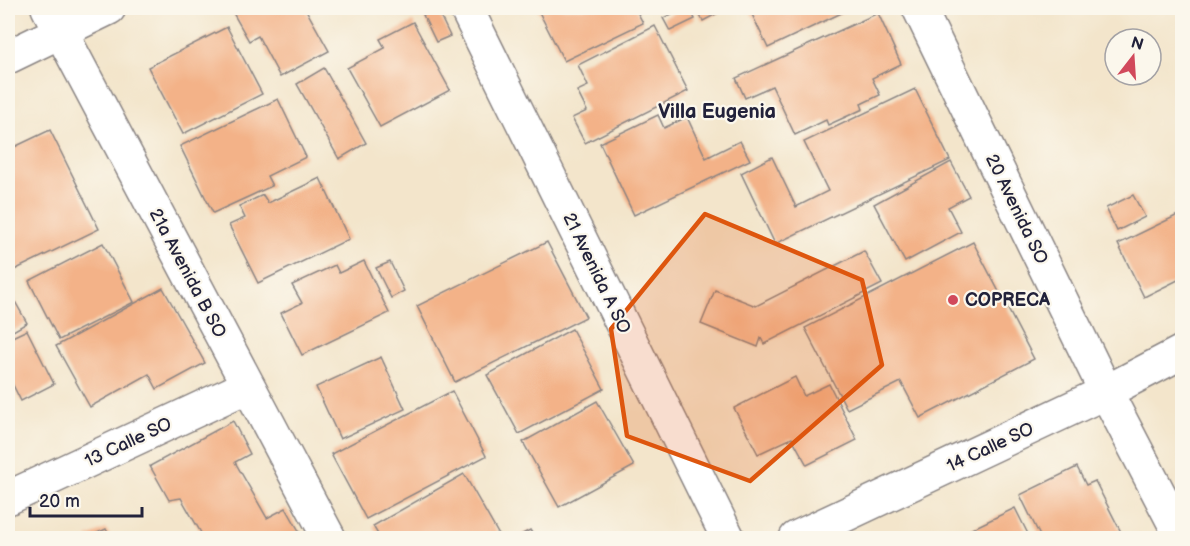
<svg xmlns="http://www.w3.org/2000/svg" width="1190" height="546" font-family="'Balsamiq Sans',sans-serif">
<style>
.building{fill:#f3b288}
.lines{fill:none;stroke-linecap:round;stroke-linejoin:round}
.minor-casing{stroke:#8a8483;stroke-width:36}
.minor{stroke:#fff;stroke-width:33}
.marked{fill:#de560e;fill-opacity:0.2;stroke:#de560e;stroke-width:4.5;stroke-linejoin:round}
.poi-dot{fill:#d1495b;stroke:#fbf7ec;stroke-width:2}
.labels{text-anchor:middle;stroke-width:4.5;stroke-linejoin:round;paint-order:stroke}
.street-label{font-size:18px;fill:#22223b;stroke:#fbf7ec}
.poi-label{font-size:18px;font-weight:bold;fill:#22223b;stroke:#fbf7ec;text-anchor:start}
.neighbourhood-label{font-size:20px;font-weight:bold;fill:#22223b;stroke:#fbf7ec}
</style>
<rect width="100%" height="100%" fill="#fbf7ec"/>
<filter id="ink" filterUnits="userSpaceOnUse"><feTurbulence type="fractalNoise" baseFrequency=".0167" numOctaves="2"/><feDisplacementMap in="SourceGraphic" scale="12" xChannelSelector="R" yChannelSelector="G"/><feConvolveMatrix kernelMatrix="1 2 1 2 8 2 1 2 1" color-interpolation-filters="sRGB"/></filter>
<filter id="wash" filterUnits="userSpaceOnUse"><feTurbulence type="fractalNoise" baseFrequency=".008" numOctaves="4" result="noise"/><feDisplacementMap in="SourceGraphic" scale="24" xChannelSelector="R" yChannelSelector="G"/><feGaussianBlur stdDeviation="1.35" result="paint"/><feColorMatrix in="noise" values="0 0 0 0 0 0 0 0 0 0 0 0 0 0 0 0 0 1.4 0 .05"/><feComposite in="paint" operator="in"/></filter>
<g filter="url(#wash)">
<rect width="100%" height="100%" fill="#f3e5cb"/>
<g id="blocks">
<g class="building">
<path d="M239,8H305L329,51L280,77L258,36L249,41L232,11Z"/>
<path d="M537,8H635L643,23L564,61Z"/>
<path d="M685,8H689L695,19L670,31L663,18Z"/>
<path d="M696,8H721L722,11L703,21Z"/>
<path d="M749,8H852L768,48Z"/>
<path d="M437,9L450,36L436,42L423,15Z"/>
<path d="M878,13L901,64L872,78L880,95L861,104L863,109L828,125L826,120L795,135L772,86L745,98L736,78Z"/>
<path d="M413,22L450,90L380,127L347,68L385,48L380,39Z"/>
<path d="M655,26L688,91L585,143L572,118L587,111L577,91L588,86L578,65Z"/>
<path d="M227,27L262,94L183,134L148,67Z"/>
<path d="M324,68L366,143L339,159L297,84Z"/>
<path d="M915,89L950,160L775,244L741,173L772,157L796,207L828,191L804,142Z"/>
<path d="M278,99L306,157L267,176L272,186L213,213L180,146Z"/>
<path d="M658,115L664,128L687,117L706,158L740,141L750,160L634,215L600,143Z"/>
<path d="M50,130L99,229L8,273V150Z"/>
<path d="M951,162L969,196L948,207L961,232L905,262L874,204Z"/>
<path d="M320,178L349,239L258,283L229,225L245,218L239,206L263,195L268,203Z"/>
<path d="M1133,195L1145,217L1117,231L1106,208Z"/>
<path d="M1182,213V278L1144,297L1118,244Z"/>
<path d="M547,242L586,317L455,382L417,306Z"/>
<path d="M973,242L1034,359L920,418L901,382L847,409L805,328Z"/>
<path d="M103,243L134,302L59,340L29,281Z"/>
<path d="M864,251L882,284L764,344L761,338L758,347L701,324L715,290L756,306Z"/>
<path d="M364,261L389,313L302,355L281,313L302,303L292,285L335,265L339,273Z"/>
<path d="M390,262L404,291L391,298L376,268Z"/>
<path d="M163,288L205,363L157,389L149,374L90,407L56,346Z"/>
<path d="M8,289L27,323L8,334Z"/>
<path d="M572,329L604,389L519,434L487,375Z"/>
<path d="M27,330L54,384L21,401L8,375V339Z"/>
<path d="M381,357L405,409L340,439L316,387Z"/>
<path d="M795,377L804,396L829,384L857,440L807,465L792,438L758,454L734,408Z"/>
<path d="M452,391L486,456L366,519L331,454Z"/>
<path d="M597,401L634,466L559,507L523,442Z"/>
<path d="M233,421L250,454L235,462L267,518L286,508L303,538H204L181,498L169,500L150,466Z"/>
<path d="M1077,467L1086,485L1095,481L1124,538H1041L1020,495Z"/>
<path d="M464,474L500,537L380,538L373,526Z"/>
<path d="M1015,508L1030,538H953Z"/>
<path d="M106,529L111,538H86Z"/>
<path d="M530,530L535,538H515Z"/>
</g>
</g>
</g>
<g filter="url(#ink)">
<use href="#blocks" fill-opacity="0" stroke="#8a8483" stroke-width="1.5"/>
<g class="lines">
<defs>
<g id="minor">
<path d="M48,8L329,538"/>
<path d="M466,8L728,538"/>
<path d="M919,8L1106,392L1182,538"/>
<path d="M8,57L109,8"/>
<path d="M8,498L248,386"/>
<path d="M796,538L1106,392L1182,352"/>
</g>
</defs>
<use href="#minor" class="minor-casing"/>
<use href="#minor" class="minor"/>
</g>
</g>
<path class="marked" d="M705,214L862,280L882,365L750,481L627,436L611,329Z"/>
<circle class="poi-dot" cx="953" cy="300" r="6"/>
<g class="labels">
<g class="street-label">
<text transform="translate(1017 209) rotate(64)" y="6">20 Avenida SO</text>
<text transform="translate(188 273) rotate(62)" y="6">21a Avenida B SO</text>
<text transform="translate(597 273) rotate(64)" y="6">21 Avenida A SO</text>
<text transform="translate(128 442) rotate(-25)" y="6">13 Calle SO</text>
<text transform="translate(990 447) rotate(-25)" y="6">14 Calle SO</text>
</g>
<g class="poi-label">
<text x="965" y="306">COPRECA</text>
</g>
<g class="neighbourhood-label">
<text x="717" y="118">Villa Eugenia</text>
</g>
</g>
<rect width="1190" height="546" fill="none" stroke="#fbf7ec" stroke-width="30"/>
<g transform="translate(1133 57) rotate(17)"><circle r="28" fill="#fbf7ec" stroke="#a4a2a5" stroke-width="1.5"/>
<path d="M0-4.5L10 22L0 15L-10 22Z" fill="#d1495b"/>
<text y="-9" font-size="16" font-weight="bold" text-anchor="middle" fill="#22223b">N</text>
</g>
<path d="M30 507v9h112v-9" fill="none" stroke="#22223b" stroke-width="3"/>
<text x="39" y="507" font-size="18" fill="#22223b" stroke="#fbf7ec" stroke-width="4.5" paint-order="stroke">20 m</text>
</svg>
